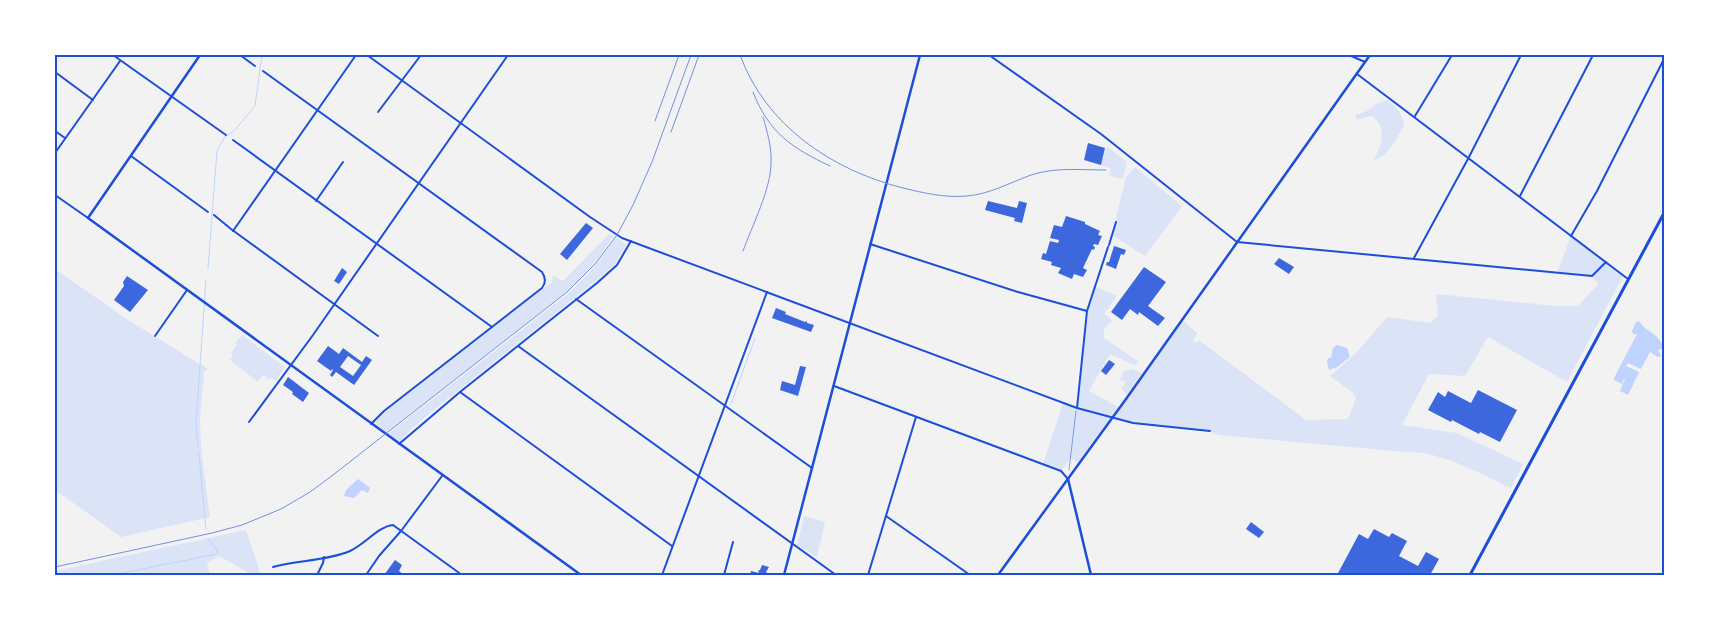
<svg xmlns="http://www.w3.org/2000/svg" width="1719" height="630" font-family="Manrope,sans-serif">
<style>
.green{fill:#dbe4f7}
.water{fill:#bfd3fe}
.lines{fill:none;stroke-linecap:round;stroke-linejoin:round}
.stream{stroke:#bfd3fe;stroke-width:1}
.building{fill:#3d67dc;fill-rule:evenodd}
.path{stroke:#1d4ed8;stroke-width:0.5}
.minor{stroke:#1d4ed8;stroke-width:2}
.tertiary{stroke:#1d4ed8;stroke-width:2.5}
.secondary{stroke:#1d4ed8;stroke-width:2.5}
.primary{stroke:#1d4ed8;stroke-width:2.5}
.trunk{stroke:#1d4ed8;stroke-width:3}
.rail{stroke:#7290e2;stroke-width:1}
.neatline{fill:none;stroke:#1d4ed8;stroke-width:2}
</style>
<rect width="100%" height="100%" fill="#f2f2f2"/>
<g class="green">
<path d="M1387,100C1398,108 1402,113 1404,126C1396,138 1389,156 1374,160C1382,144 1388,129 1372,116C1367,116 1360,120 1356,119V115L1367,111L1378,103Z"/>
<path d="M1107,146L1127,162L1123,179L1109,176L1111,169L1101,165Z"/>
<path d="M1135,167L1182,206L1145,256L1112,235L1126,177Z"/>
<path d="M609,234L614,236C600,257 584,276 565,293L386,433L377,425L376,421L385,412L552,282L553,275L562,281L564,280Z"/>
<path d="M1571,236L1623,276L1567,382L1488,337L1465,376L1429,374L1402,425L1457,433L1523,464L1511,488C1479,473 1441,451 1405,452L1219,435L1210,431L1133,423L1113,417L1182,320L1197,333L1193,341L1197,343L1199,340L1306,420L1348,419L1356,398L1352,392L1330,376L1356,353L1387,317L1431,323L1438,315L1436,294L1555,306H1578L1598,284L1592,276L1557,273Z"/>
<path d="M617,237L626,245L615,264L596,281L460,389L412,428L401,441H398L388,434L569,293L589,273Z"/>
<path d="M55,269L128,320L208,369L204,372L200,420L201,449L210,517L121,537L55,490Z"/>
<path d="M1094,286L1117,296L1104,314L1112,320L1104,329V338L1139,362L1134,365L1110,354L1089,391L1118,407L1078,462L1070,458L1061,471L1043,464L1063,403L1077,407L1087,311Z"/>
<path d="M242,335L285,367L276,381L271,378L268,379L265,376H262L258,382L230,360L233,355L231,353L237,345L235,343Z"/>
<path d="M1132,369L1142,373L1127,394L1121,389L1126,382L1119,380L1123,375L1122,373L1123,371Z"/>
<path d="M804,516L825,522L817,557L797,545Z"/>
<path d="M246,530L261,575H253L219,556L207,563L210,575H55V571Z"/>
</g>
<g class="water">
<path d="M1639,321C1646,333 1658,331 1664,349H1661L1658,350L1661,356L1658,357L1650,352L1641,369L1628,363L1626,366L1639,372L1628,395L1620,391L1625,379H1624L1622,384L1614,380V378L1637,334H1633L1632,331L1636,322Z"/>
<path d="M1337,345L1347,348L1350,357L1337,367L1329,370L1327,362L1328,358H1331L1333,348Z"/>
<path d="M358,479L370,488L368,493L362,490L354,498L344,496L346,490Z"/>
</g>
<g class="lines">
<g class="stream">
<path d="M208,268L217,151L224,138L234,131L255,106L262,55"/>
<path d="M731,404L755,338"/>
<path d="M198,447L196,422L206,280"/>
<path d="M199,454L206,529"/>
<path d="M112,575L217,554V550L208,539"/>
</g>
</g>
<g class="building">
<path d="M1088,143L1105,148L1101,165L1084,160Z"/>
<path d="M988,201L1017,208L1019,201L1027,203L1022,223L1014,221L1015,218L985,210Z"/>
<path d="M1066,216L1085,222V224L1100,231L1098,235L1102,236L1098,245L1094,244L1093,246L1095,247L1094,250L1092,249L1083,268L1087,270L1083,277L1074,274L1072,279L1058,273L1061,268L1051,265L1052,262L1041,259L1043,253L1046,254L1050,241L1058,243L1059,240L1050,238L1054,225L1062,227Z"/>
<path d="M586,223L593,228L567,260L560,254Z"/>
<path d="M1114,246L1126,250L1124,255L1121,254L1116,269L1106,265L1107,262H1109Z"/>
<path d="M1279,258L1294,267L1289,274L1274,264Z"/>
<path d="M1144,267L1166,282L1148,306L1165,318L1158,326L1139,312L1138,315L1130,309L1122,320L1111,312Z"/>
<path d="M342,268L347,272L339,284L334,281Z"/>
<path d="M127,276L148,290L130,312L114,300L124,286L123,282Z"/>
<path d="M776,308L786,312L785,314L805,322L807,321V323L814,325L811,332L772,318Z"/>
<path d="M328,346L339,354L343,348L362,362L366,356L372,360L354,385L336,372L332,377L330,375L333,370L332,369L331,371L317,361ZM348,356L361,365L353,376L340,367Z"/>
<path d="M1109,360L1115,364L1106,375L1101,371Z"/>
<path d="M800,366L806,367L798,396L780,390L782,381L795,385Z"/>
<path d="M288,377L309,393L303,402L292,394L293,392L283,385Z"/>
<path d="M1478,390L1517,410L1500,442L1480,432L1479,434L1452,420L1451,422L1428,410L1438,392L1445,397L1448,391L1471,403Z"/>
<path d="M1251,522L1264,532L1259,538L1246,529Z"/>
<path d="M1374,529L1389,537L1392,533L1407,541L1399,556L1418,566L1426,552L1439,559L1430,575H1337L1359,534L1368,539Z"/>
<path d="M395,560L402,565L399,571L404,575H384Z"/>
<path d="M762,565L769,567L766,572L768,574L750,575L751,571L759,573L758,571L760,570Z"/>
</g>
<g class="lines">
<path class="path" d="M1069,470L1076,411"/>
<g class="minor">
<path d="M113,55L226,135"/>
<path d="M240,55L255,66"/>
<path d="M367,55L590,217L622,238L1077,408L1133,423L1210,431"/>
<path d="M989,55L1101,134L1237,242L1592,276L1606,262"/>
<path d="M1349,55L1365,62"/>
<path d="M263,71L542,272C546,278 546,283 542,288L384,411L371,424"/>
<path d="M55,72L93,100"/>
<path d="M1357,74L1628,279"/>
<path d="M378,112L421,55"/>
<path d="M1415,116L1452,55"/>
<path d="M55,131L65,138"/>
<path d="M233,140L492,327"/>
<path d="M55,153L120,61"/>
<path d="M131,156L208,212"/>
<path d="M55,195L88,218"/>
<path d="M1520,196L1593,55"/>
<path d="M316,201L343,162"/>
<path d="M214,215L231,229L378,336"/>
<path d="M233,231L356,55"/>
<path d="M1571,236L1597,191L1664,59"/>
<path d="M870,244L1018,292L1087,311"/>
<path d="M1109,245L1116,222"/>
<path d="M1414,258L1469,157L1521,55"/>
<path d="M576,299L812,468"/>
<path d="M155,336L187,290"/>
<path d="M518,346L836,575"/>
<path d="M834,386L1061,471L1068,479"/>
<path d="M460,392L672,546"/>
<path d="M1077,408L1087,311L1108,247"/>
<path d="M249,422L313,335L508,55"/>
<path d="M399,444L460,392L597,283L617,265L631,241"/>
<path d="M886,516L970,575"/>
<path d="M273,567C297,560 327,561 350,551C364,545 379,526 393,525L462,575"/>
<path d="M317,575L323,563L324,557"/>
<path d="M366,575L379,556L401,531L442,476"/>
<path d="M662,575L767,292"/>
<path d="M724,575L733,542"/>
<path d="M868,575L916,417"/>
</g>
<path class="tertiary" d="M200,55L88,218L581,575"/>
<g class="secondary">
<path d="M1068,479L1091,575"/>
<path d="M998,575L1126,399L1370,55"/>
</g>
<path class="primary" d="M784,575L920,55"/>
<path class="trunk" d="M1470,575L1664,213"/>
<g class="rail">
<path d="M740,55C766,126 832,170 903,188C924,193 945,198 967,196C990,194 1009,183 1031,175C1055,167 1082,170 1106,170"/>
<path d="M753,92C769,133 792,148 830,166"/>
<path d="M655,121L679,55"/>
<path d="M671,132L699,55"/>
<path d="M743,251C752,226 771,189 771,163C772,148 767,131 763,117"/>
<path d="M55,567L212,533L242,525L281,509L310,492L333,475L567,292L595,264L617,235L633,205L652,162L691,55"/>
</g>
</g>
<rect width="1719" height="630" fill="none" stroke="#ffffff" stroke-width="112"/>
<rect x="56" y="56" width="1607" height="518" class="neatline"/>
</svg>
